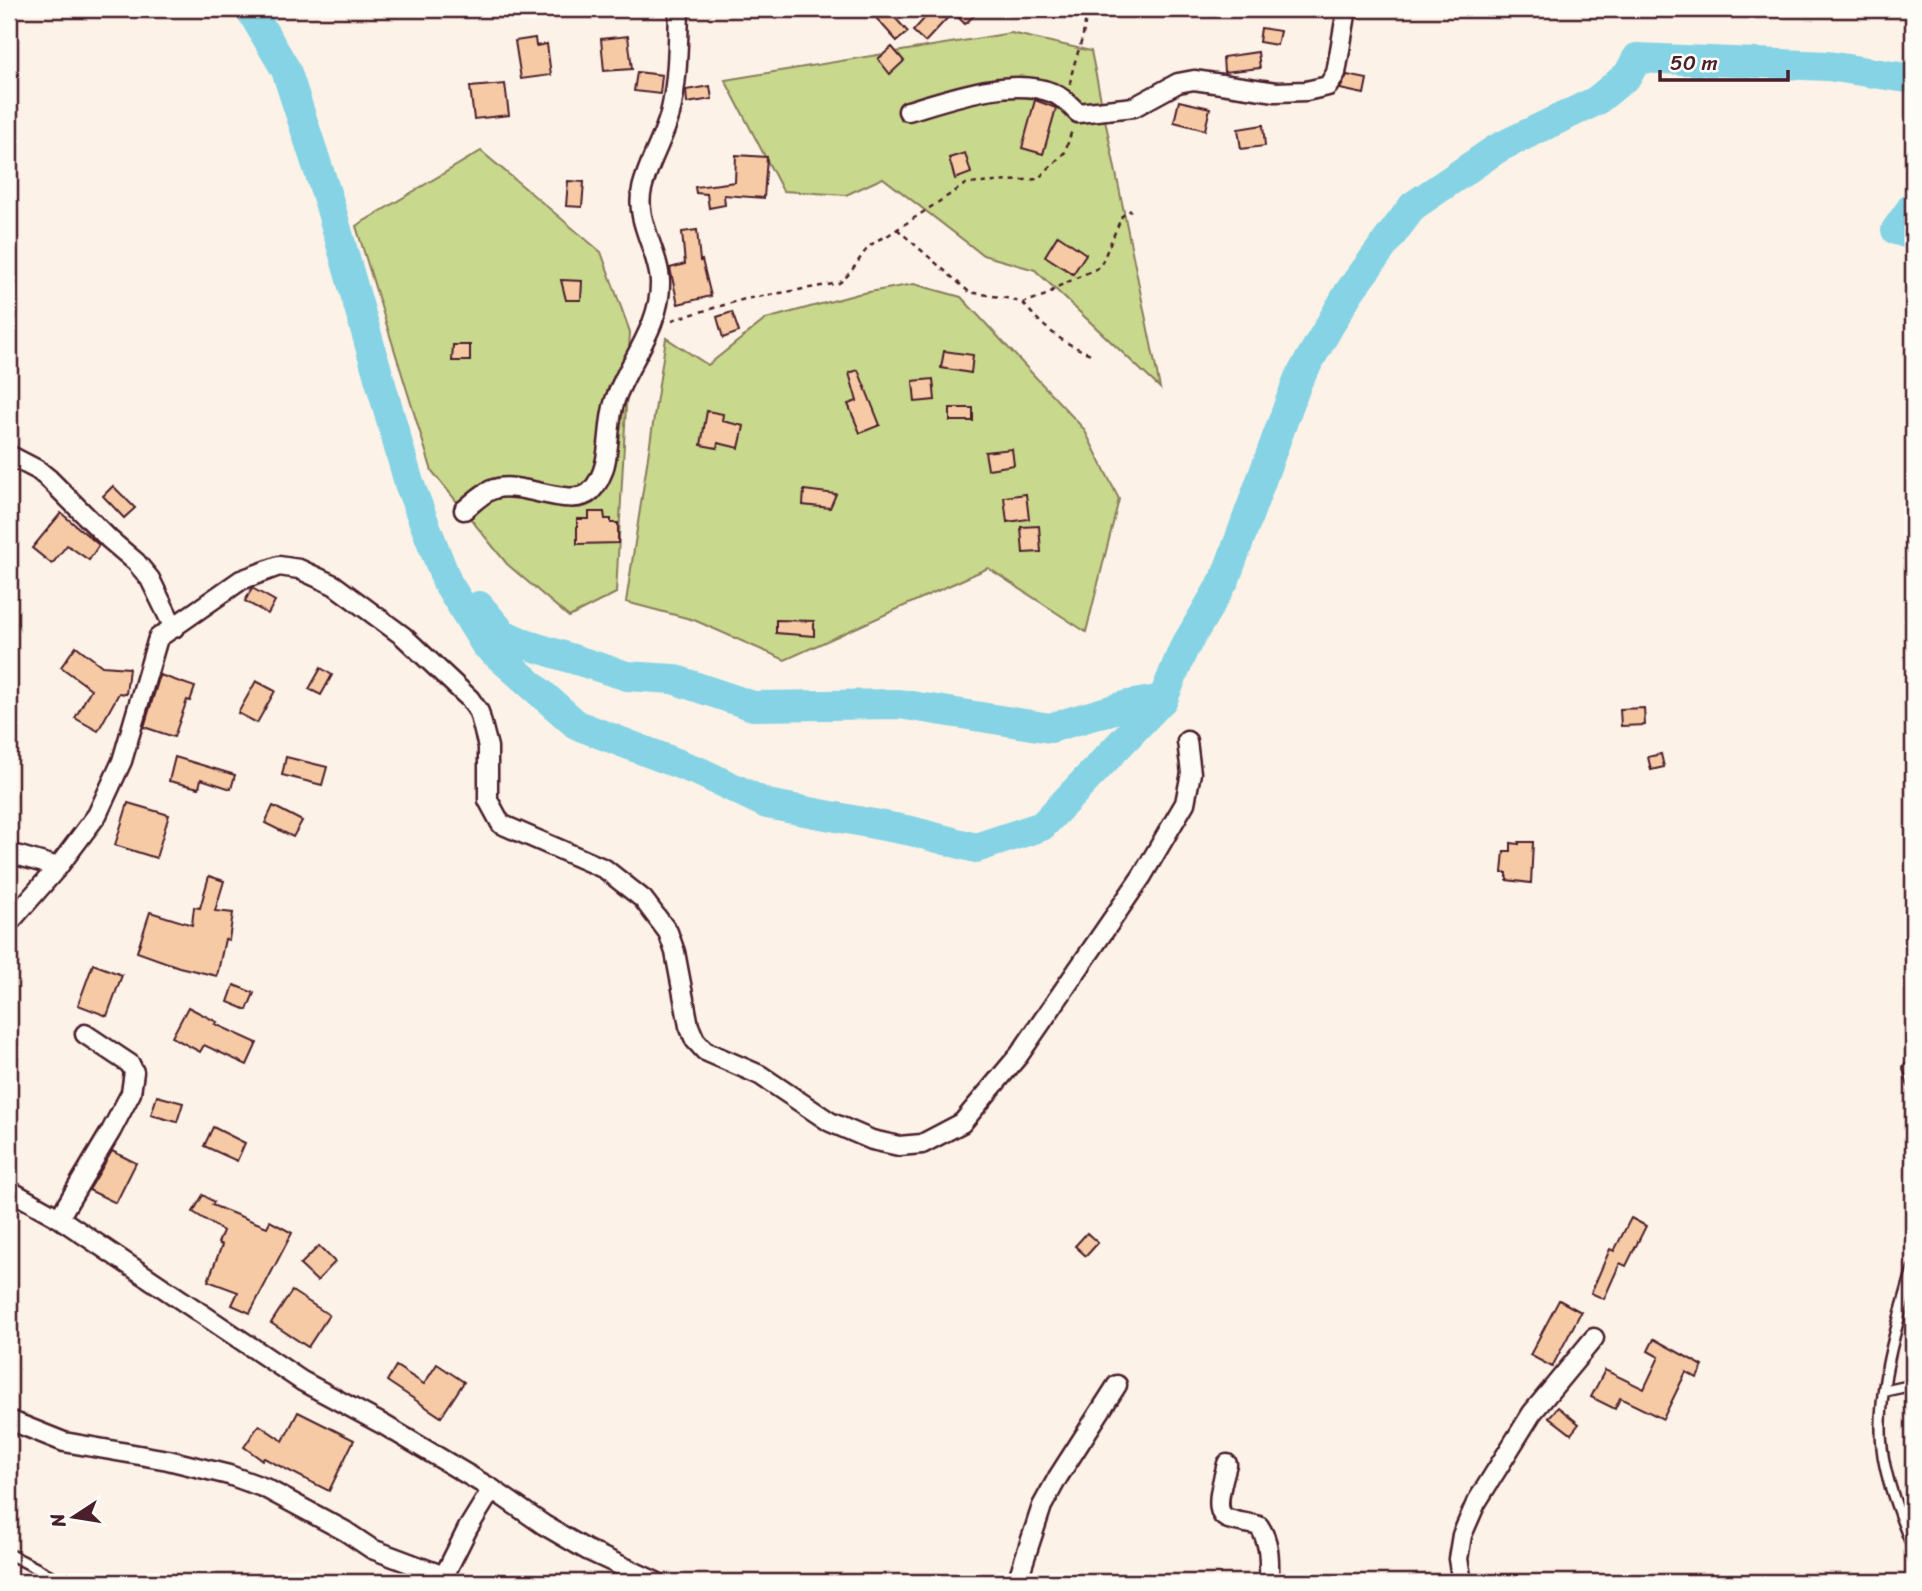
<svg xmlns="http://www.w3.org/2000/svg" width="1922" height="1591" font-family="Sriracha,sans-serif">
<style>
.green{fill:#c8d88c;stroke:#897c5c;stroke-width:2}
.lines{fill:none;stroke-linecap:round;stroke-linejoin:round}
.river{stroke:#85d3e4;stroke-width:30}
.building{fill:#f7caa6;stroke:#4a1f2b;stroke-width:2}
.service-casing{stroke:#4a1f2b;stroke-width:14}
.minor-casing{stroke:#4a1f2b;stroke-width:23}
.path{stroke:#4a1f2b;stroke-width:2.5;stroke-dasharray:5 5;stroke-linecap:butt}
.service{stroke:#fdfcf7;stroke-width:9}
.minor{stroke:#fdfcf7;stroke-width:18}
</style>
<rect width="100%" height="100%" fill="#fcf2e7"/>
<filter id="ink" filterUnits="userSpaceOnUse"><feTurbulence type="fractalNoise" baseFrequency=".0143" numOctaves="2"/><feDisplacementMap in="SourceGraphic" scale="14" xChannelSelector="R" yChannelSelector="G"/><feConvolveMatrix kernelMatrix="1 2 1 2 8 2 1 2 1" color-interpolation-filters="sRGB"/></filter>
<g filter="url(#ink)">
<g class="green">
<path d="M1011,33L1091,51L1160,388L1035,270L983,255L883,178L846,195L783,191L725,80Z"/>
<path d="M481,151L601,252L630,332L616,593L569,617L507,564L432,471L356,226Z"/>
<path d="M914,284L961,297L1084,429L1119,499L1086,632L988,568L785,660L694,620L626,602L666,338L708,365L766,319L858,294Z"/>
</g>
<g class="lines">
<g class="river">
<path d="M250,9L286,70L329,202L409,483L447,582L485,644L577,725L700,772L767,804L911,831L976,848L1042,826L1163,699L1183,650L1225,579L1298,380L1349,292L1413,206L1498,148L1596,101L1628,75L1637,58L1828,66L1913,79"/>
<path d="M1913,206L1896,230L1913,235"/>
<path d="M479,606L503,634L525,644L627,676L673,679L753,706L899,704L1050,728L1128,705L1163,699"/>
</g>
</g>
<g class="building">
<path d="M868,9H887L908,32L897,41Z"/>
<path d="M933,9H981L965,24L953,12L925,42L913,31Z"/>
<path d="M1261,28L1280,31L1277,45L1259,42Z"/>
<path d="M628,36L632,69L604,71L601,39Z"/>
<path d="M535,38L536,46L547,44L551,75L521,79L515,41Z"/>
<path d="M892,47L904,61L890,74L878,59Z"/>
<path d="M1258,52L1260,68L1224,72L1223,57Z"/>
<path d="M637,72L662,75L660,94L634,91Z"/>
<path d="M1347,75L1367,79L1364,94L1340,89Z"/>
<path d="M505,84L509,115L474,119L470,87Z"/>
<path d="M710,86L712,99L687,103L686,90Z"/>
<path d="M1035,100L1056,108L1043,154L1022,148Z"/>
<path d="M1179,101L1210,108L1205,130L1174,122Z"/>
<path d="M1263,125L1265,146L1241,149L1238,129Z"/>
<path d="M965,153L971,173L955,179L949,158Z"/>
<path d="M736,155L767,157L764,198L724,195L725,205L709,208L707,194L696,193L695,187L735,182Z"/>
<path d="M568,181L584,182L582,207L566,206Z"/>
<path d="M697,230L700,261L702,260L711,296L678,304L670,268L685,264L682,232Z"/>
<path d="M1058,235L1086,254L1073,274L1045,256Z"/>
<path d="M561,280L582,281L581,300H566Z"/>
<path d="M732,312L739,332L723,338L717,317Z"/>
<path d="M453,345H470V361H452Z"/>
<path d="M944,351L973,355L971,373L941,368Z"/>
<path d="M858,370L880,425L860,433L848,404L857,401L849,373Z"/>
<path d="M933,379L935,400L915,402L913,381Z"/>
<rect x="950" y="408" width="23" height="13"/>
<path d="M707,411L723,414L722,421L744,426L739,448L718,443L717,448L701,445Z"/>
<path d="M1012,449L1014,465L988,469L985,452Z"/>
<path d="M113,486L135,508L124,518L103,496Z"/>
<path d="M804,490L836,494L830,508L803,505Z"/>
<path d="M1026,494L1029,519L1007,522L1004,497Z"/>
<path d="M589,512H604L605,519H611V523H618V543L577,544V519H589Z"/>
<path d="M61,513L99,545L89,560L67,545L52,564L32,548Z"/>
<path d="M1039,526L1041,552L1023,553L1021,527Z"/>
<path d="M252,588L275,601L268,614L245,601Z"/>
<path d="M776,620L814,621V636L776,633Z"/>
<path d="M76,646L102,666L129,668L126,694L119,693L98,731L75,718L91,689L61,667Z"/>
<path d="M321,668L332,675L321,695L309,689Z"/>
<path d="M160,675L195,687L190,701L187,700L174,737L144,727Z"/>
<path d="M256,681L275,691L257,723L238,713Z"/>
<path d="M1644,708L1645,725L1621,726L1620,709Z"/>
<path d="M1661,754L1664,767L1651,770L1648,757Z"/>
<path d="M175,757L235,775L231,789L201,779L199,788L169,781Z"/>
<path d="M286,757L327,767L322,785L282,775Z"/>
<path d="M128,803L169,815L156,858L115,845Z"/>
<path d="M273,806L302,821L293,837L265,823Z"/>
<path d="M1519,842H1533L1531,883L1507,880V873H1502L1504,851H1511V843L1519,844Z"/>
<path d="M209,876L224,881L215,911L233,913L229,940L225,939L217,976L179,967L137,952L150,912L192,925L194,907L200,908Z"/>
<path d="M93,964L122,975L107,1016L78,1005Z"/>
<path d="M234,985L254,993L247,1010L228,1002Z"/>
<path d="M188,1007L217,1022L215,1024L257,1043L247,1065L204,1045L200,1052L172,1037Z"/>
<path d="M157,1096L183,1103L177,1122L151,1115Z"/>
<path d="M213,1127L245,1143L237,1161L204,1146Z"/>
<path d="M112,1151L136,1163L116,1203L89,1190Z"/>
<path d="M203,1195L214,1202L212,1205L267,1227L270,1221L292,1233L250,1313L232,1305L238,1292L208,1281L222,1245L218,1243L223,1231L193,1212Z"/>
<path d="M1631,1218L1646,1226L1626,1266L1620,1263L1604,1299L1591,1293L1610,1249L1614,1251Z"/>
<path d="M1087,1233L1098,1243L1086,1256L1075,1246Z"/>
<path d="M319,1246L335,1262L317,1281L300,1265Z"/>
<path d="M292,1291L329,1315L308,1347L271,1323Z"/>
<path d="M1559,1300L1581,1312L1552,1367L1530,1355Z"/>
<path d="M1654,1339L1703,1366L1697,1378L1686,1372L1663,1419L1620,1398L1615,1409L1591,1397L1605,1370L1644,1389L1659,1357L1648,1351Z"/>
<path d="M437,1364L464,1382L441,1417L387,1381L396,1366L424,1384Z"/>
<path d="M1558,1407L1579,1424L1571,1434L1549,1417Z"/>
<path d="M298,1412L354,1440L329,1491L264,1458L262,1460L244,1447L259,1425L283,1441Z"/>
</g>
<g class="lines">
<defs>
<g id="service">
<path d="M1909,1068L1913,1083"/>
<path d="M1913,1269C1896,1328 1871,1404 1885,1466C1891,1494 1902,1522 1913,1548"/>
<path d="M1885,1391L1913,1385"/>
<path d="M9,1554L63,1582"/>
</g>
<g id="minor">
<path d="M908,111C949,99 1012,76 1053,93C1063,97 1071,106 1078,113L1134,107L1178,83L1194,80L1276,92L1306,91L1328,86L1336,73L1347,9"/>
<path d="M9,455L38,470L49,479L109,539L136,562L150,579L174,628"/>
<path d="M464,510C472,504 483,492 494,489C521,480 572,510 591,491C614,467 605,428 615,400C629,361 661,326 660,282C659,251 634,220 642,189C648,163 663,140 670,114C678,81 678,43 679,9"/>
<path d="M9,853L58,867"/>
<path d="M9,923L58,867L97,815L122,761L158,638L241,580L279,566L299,569L334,585L403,636L470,699L479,712L488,747V800L501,824L605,869L643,899L668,932L675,952L689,1026L695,1040L705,1051L760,1075L830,1122L872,1140L899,1146L922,1144L962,1123L1019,1055L1142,876L1185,803L1191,773L1187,741"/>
<path d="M9,1190L59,1218L302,1381L384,1425L492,1489L544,1525L587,1550L656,1582"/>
<path d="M59,1218L111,1131L131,1093L134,1072L130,1064L85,1034"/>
<path d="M9,1420L64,1442L168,1460L229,1475L265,1488L345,1531L372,1549L444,1576"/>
<path d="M1227,1464C1224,1476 1212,1511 1226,1518C1235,1522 1249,1523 1259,1526C1271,1544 1269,1562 1269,1582"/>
<path d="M441,1582L468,1528L492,1489"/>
<path d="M1017,1582L1042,1506L1058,1477L1117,1385"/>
<path d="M1462,1582L1458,1559L1462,1535L1476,1503L1532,1413L1594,1338"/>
</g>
</defs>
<use href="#service" class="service-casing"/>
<use href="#minor" class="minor-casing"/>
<g class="path">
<path d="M1070,84C1073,58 1088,35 1085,9"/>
<path d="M897,229L969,292L1006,298L1023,303L1049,294L1055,288L1100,267L1122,216L1131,210"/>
<path d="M1023,303C1043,327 1061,343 1091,354"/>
<path d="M672,320L745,299L839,283C860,268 860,245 887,236L966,184L1038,179L1065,152L1072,130"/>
</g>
<use href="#service" class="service"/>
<use href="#minor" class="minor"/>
</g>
</g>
<rect width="1922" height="1591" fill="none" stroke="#fdfcf7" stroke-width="35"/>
<rect x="18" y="18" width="1887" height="1556" fill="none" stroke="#4a1f2b" stroke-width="2.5" filter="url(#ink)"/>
<g transform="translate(74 1517) rotate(258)" stroke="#fdfcf7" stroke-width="5" paint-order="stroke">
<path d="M0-5L12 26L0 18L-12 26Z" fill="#4a1f2b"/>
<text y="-10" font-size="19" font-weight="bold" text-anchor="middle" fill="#4a1f2b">N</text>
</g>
<path d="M1660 70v10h128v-10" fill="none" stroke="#4a1f2b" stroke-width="3.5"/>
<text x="1670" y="70" font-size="21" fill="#4a1f2b" stroke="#fdfcf7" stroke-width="5" paint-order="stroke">50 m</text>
</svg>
